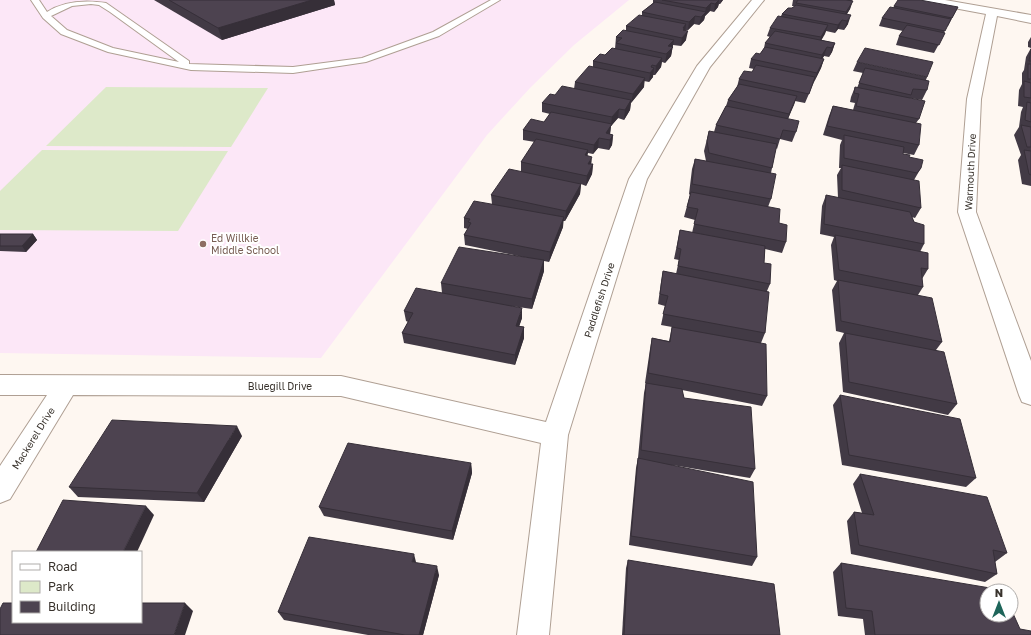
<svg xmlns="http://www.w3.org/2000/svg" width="1031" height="635" font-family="'Golos Text',sans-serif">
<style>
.education{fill:#fce7f7}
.green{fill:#dde9c9}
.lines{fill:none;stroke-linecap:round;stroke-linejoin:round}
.lane-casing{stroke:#af9f93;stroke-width:2}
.street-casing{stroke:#af9f93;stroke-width:2}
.lane{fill:#fff;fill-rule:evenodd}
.street{fill:#fff;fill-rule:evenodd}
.wall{fill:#423a45}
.shaded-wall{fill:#362f38}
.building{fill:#4d4350;stroke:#362f38}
.education-dot{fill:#8d6e63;stroke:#fff;stroke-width:1.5}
.labels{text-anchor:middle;stroke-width:4;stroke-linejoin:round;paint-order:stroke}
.street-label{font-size:10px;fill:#39332d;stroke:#fff}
.education-label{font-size:10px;fill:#785e54;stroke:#fff;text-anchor:start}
</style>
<rect width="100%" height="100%" fill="#fef7f1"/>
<path class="education" d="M0,0H629L574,45L530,88L487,135L321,358L0,353Z"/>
<g class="green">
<path d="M106,87L268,88L231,147L46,146Z"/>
<path d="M42,150L228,151L178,231L0,230V191Z"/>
</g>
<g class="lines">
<defs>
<path id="lane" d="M31,0H39L47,12C64,1 87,0 106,3L189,61V64L293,67L362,58L433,32L491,0H500L439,36L366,62L293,73L191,70L108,52L61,34L43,18ZM91,4L99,5L110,12L179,62L113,48L67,30L51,16L72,6Z"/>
<g id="street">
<path d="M752,0H764L710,67L647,179L568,435L549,635H517L541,443L341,396L73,395L10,499L0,503V466L47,395H0V375L341,376L546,422L629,179L697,66Z"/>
<path d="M921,0H945L1031,15V23L997,16L981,99L976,212L1031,361V405L1022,402L1019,395L958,212L967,99L986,14L927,3Z"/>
</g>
</defs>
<use href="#lane" class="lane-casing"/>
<use href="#street" class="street-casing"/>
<use href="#lane" class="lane"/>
<use href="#street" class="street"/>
</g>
<g class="wall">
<path d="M154,0H334L335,5L222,40Z"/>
<path d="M653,0H723L720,4H719L718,7L714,12L710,11L705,16L704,20L699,25L694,24L688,30H685L686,40L681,46L673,45L671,56L665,63L662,62L661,67L655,75H653V77L649,82L644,81V87L631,103L630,110L624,120L618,118L611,126L610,134L613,135L612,145L609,150L598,148L593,154L588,153L587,156L591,164H593L592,174L586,186L581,184L580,194L565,221H563V227L549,262L544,261V271L532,309L511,306L522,318L519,326L524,327V338L515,365L404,343L402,333L408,322L406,321L404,311L442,293L441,283L528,258L465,245L464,235L468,229L464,228V218L492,204L491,195L521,171V162L535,142L523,140V130L544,122L550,114L542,112V103L555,95L574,89L575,82L593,67V61L605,55L615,49L616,37L626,31V26L642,15V12L653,3Z"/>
<path d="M793,0H852L850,9L847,14L848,24L844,30L838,29L835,33L826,31L821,40L835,43L832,52L829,57L824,56L822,59H824L821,68L814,82L805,103L795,101L788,119L796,132L792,142L780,139L777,149L776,148L771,173V199L768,207L779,223L786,242L782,253L765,249L764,263L770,284L767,291L765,333L761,343L767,396L762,406L682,390L684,398L755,469L750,478L672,465L757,557L752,566L629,545L636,468L638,458L644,393L646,383L652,384L645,383L650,349L652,338L669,341L672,327L661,325L665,306L658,304L661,282L663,271L676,274L679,260L674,259L680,230L692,233L695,220L684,217L690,195L689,194L692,169L695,159L706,161L704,151L709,131L714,132L716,125L726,106L728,100L737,87L739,79L752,72L754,69L749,68L751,59L760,54L764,48L765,43L770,37L767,36L770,28L781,16L782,14L795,6H792Z"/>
<path d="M894,6L958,7L948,26H947L944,32L945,33L934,53L896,45L899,36L903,31L879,26L882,18L893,8Z"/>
<path d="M1031,37V48L1028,47V42Z"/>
<path d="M1031,48V186L1022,184L1018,160L1021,155L1014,135L1019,127L1021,112L1023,107L1018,106L1019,90L1022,84V73L1024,70L1026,57Z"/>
<path d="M857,62L927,77L926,80L927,90L922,100L910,98L919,119L916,123L919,145L914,155L903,153V154L909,157L921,168L914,180L921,208L915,218L912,217L924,244L920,252L928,269L922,279L923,287L918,295L942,342L936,350L957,404L948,415L843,392L839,343L844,333L836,331L832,290L837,281L834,280L831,245L834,237L820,234L822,206L826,195L838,198L837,175L841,168H839L840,145L842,140L823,135L829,116L833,106L853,110L855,103L850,102L851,97L855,87L857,88L863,73L853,71Z"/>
<path d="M0,234H33L37,240L26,252L0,251Z"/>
<path d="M840,395L976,478L966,487L842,465L833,405Z"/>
<path d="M242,436L204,502L78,497L69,487Z"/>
<path d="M471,463L472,473L453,540L324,516L319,507Z"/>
<path d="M860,474L1007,553L995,562L997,574L985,582L851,554L847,521L854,512L862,513L853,484Z"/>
<path d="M628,560L780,635H622L626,568Z"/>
<path d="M416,563L439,575L423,635H368L284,620L278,612Z"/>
<path d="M841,563L1020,629L1031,635H865L863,619L838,616L833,572Z"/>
</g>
<g class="shaded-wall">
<path d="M312,0H334L335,5L222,40L218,28Z"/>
<path d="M719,0L718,7L714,12L715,4Z"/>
<path d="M721,0H723L720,4Z"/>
<path d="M853,1L850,9L843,20L846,12Z"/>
<path d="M711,3L710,11L705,16L704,20L699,25L701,17L705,12L706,8Z"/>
<path d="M851,15L848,24L844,30L847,21Z"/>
<path d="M695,16L694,24L688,30L689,22Z"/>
<path d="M842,20L838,29L835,33L838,25Z"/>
<path d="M686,24L685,33L688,31L686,40L681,46L683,28Z"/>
<path d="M828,25L825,34L818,46L821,37Z"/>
<path d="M674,40L671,56L665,63L668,46Z"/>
<path d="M835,43L832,52L829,57L832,48Z"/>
<path d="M827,47L824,56L819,64L822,55Z"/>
<path d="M662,58L661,67L655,75L656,66Z"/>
<path d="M824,59L821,68L814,82L817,73Z"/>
<path d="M652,65L651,71L654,68L653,77L649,82L651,67Z"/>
<path d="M645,78L644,87L631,103L633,94Z"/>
<path d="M797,96L794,105L786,123L789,114Z"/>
<path d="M631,100L630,110L624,120L625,110Z"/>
<path d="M619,109L618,118L611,126L610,134L607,140L606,133L611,125L612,117Z"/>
<path d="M613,135L612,145L609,150L610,140Z"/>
<path d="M599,138L598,148L593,154L594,145Z"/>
<path d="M588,150L587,159L585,155Z"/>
<path d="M592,157L591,167L588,164Z"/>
<path d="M593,164L592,174L586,186L587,176Z"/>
<path d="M581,184L580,194L565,221L566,211Z"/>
<path d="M564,217L563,227L549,262L550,252Z"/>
<path d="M33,234L37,240L26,252L22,246Z"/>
<path d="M544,260V271L532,309V299Z"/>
<path d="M522,308V318L516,336V326Z"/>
<path d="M524,327V338L515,365V355Z"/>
<path d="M237,426L242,436L204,502L197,493Z"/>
<path d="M471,463L472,473L453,540L452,531Z"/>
<path d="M146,506L154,515L137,552H123Z"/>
<path d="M414,554L416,562H412Z"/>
<path d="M437,566L439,575L423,635H419Z"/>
<path d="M185,603L193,611L185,635H174Z"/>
</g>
<g class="building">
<path d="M169,0H312L218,28Z"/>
<path d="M662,0H719L715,4L711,3L706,8Z"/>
<path d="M798,0H846L853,1L846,12L796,3Z"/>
<path d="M898,0H920L958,7L952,18L894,6Z"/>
<path d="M655,2L706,12L701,17L695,16L689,22L642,12Z"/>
<path d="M796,5L851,15L847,21L842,20L838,25L782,14L788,8H792Z"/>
<path d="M890,7L951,19L945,31L882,18Z"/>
<path d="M639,15L686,24L683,28L685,29L683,30L688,31L682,38L626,26Z"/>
<path d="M778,16L828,25L821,37L770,28Z"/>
<path d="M907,25L945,33L939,45L899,36Z"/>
<path d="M623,30L674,40L668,46L673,47L666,54L616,43L622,38L616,37Z"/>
<path d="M775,31L835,43L832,48L827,47L822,55L765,43Z"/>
<path d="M765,47L824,59L817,73L751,59L756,53L760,54Z"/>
<path d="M612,48L662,58L656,66L652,65L651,67L654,68L650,73L593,61L600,54L605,55Z"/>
<path d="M865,48L933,62L927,77L857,62Z"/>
<path d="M1031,49V61H1029Z"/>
<rect x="1028" y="64" width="3" height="15"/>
<path d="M756,65L815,77L809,94L739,79L744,71L752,72Z"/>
<path d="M589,66L645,78L633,94L575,82Z"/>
<path d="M865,68L929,81L927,90L913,89L911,95L859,83Z"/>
<path d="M1024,81L1031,83V98L1024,97Z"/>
<path d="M739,84L797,96L789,114L728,100Z"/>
<path d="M562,86L631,100L625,110L619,109L612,117L542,103L550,94L555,95Z"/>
<path d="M855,87L925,101L919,119L856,106L859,94L854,93Z"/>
<path d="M1027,102L1031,103V122L1025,120Z"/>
<path d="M726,106L799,121L796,132L783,130L780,139L716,125Z"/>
<path d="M833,106L921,124L919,145L827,126Z"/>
<path d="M551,112L612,124L606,133L613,135L610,140L599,138L594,145L523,130L531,119L544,122Z"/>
<path d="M1021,125L1031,127V147H1027Z"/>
<path d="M709,131L777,144L772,168L709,153L707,141Z"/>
<path d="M844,135L904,147L903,154L910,155L909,157L923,160L921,168L917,173L844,158Z"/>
<path d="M536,139L588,150L585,155L592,157L588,164H593L587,176L521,162Z"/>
<path d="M1024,150L1031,151V175L1029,174Z"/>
<path d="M695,159L776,174L771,199L692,184Z"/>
<path d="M842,165L919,181L921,208L842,190Z"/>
<path d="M509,169L581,184L566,211L491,195Z"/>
<path d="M691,192L780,209L779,223L787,225L786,242L694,224L698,209L687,207Z"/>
<path d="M826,195L910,212L914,222L924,225V244L824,224Z"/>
<path d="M474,201L564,217L550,252L464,235L471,223L468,222L470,219L464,218Z"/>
<path d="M680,230L765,246L764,263L771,264L770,284L678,266L681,249L677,248Z"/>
<path d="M0,234H33L22,246H0Z"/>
<path d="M835,235L928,253V269L921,268L923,287L839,270Z"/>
<path d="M459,247L544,260L532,299L441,283Z"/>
<path d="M663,271L769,292L765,333L663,314L668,296L660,294Z"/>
<path d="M838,280L932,298L942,342L841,321Z"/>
<path d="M416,288L522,308L516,326L524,327L515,355L402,333L413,313L404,311Z"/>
<path d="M672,327L766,344L767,396L648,373L652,338L670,342Z"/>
<path d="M845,333L944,352L957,404L849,382Z"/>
<path d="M646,383L682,389L684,398L751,407L755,469L641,450Z"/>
<path d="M840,395L960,419L976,478L849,455Z"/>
<path d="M112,420L237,426L197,493L69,487Z"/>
<path d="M348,443L471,463L452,531L319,507Z"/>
<path d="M638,458L753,482L757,557L631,536Z"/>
<path d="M860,474L987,497L1007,553L993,550L997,574L859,545L854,512L874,515Z"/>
<path d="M63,500L146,506L123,552H36Z"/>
<path d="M309,537L414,554L412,562L437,566L419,635H405L278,612Z"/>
<path d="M628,560L774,584L780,635H624Z"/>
<path d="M841,563L1002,590L1003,591H987V615H1011V609L1020,629L1031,631V635H875L872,611L846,608Z"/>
<path d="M3,603H13V622H141V603H185L174,635H0V609Z"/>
</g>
<circle class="education-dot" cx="203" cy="244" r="4"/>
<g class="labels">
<g class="street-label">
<text transform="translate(970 172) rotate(-87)" y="4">Warmouth Drive</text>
<text transform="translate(599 300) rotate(-72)" y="4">Paddlefish Drive</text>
<text x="280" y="390">Bluegill Drive</text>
<text transform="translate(33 438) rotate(-58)" y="4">Mackerel Drive</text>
</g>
<g class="education-label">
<text x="211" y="242">Ed Willkie<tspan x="211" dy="12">Middle School</tspan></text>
</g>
</g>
<rect x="12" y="551" width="130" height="72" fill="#ffffff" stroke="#b0adab"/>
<rect x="20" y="564" width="20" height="6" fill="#ffffff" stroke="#b0adab"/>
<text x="48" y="571" font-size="12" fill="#39332d">Road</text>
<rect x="20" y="581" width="20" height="12" fill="#dde9c9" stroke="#b0adab"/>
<text x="48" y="591" font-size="12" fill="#39332d">Park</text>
<rect x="20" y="601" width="20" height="12" fill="#4d4350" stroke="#b0adab"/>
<text x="48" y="611" font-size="12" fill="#39332d">Building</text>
<g transform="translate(999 603)"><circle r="19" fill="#ffffff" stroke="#b0adab"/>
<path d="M0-3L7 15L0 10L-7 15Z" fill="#1e655a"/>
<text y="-6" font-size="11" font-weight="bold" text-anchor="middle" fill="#39332d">N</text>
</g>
</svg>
